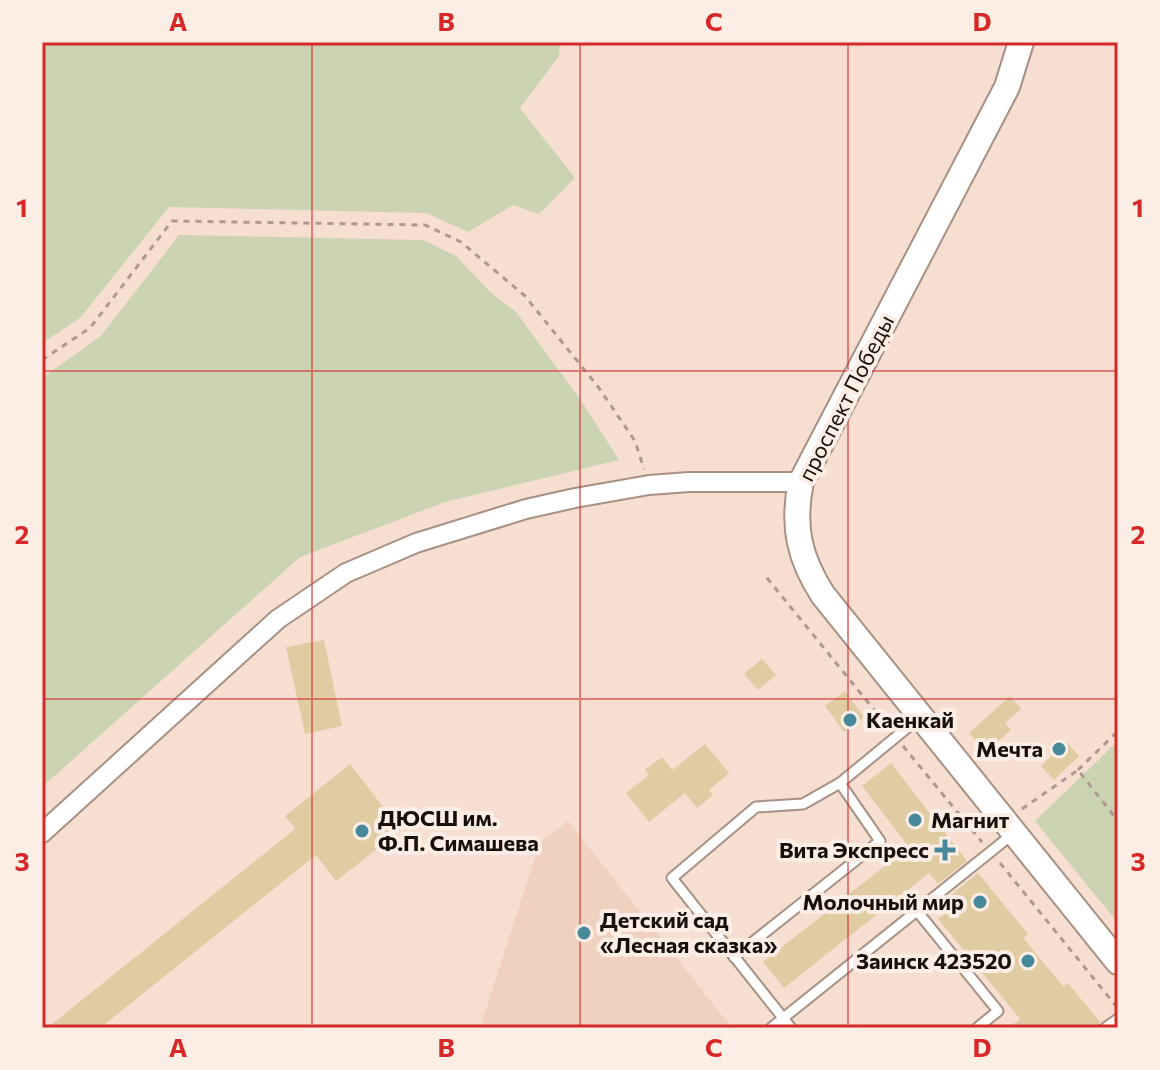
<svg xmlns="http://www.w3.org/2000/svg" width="1160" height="1070" font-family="Commissioner,sans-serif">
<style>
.built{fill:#f0d1bf}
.green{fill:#cbd3b2}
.building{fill:#e0cca3}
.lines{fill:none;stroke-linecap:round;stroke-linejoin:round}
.lane-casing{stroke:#a69184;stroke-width:13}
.street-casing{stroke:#a69184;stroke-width:22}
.secondary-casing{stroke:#a69184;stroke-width:28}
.path{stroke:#ac998f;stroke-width:3;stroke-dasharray:6 6;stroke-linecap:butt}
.lane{stroke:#fff;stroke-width:9}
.street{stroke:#fff;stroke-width:18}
.secondary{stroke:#fff;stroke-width:24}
.grid{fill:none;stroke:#d62828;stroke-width:2;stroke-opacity:0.55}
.poi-dot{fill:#47899a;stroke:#fceee5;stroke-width:3}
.labels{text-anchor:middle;stroke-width:8;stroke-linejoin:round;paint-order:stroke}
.street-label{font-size:22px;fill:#170f0a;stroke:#fceee5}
.poi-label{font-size:22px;font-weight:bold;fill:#170f0a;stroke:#fceee5;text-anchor:start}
.neatline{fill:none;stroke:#d62828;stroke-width:3}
.grid-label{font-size:26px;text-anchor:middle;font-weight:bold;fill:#d62828}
</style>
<rect width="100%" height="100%" fill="#f6ded1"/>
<path class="built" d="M568,821L729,1024L724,1028H480L540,842Z"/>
<g class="green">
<path d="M42,42H560L559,56L520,108L575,178L539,214L513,205L468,232L426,213L169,207L80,318L42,343Z"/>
<path d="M179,235L423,240L456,256L490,292L516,312L582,402L619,460L445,502L300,557L42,787V378L101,336Z"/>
<path d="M1118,741V923L1035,821Z"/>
</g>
<g class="building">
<path d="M324,640L342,726L305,734L286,647Z"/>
<path d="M762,659L776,675L758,690L744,674Z"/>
<path d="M845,691L864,717L844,732L825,706Z"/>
<path d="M1010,696L1021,709L1005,723L1011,730L986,752L969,733Z"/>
<path d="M1066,742L1079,756L1054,780L1041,766Z"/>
<path d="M705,744L729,773L709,790L713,795L697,808L685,793L649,822L626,793L649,775L645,770L662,757L672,770Z"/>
<path d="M891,763L967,861L938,884L929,873L784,988L763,962L909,847L862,786Z"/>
<path d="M350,764L401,830L336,881L316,855L100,1028H47L295,829L285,816Z"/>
<path d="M978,873L1028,934L1023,938L1063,986L1068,983L1100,1022L1098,1028H1008L1020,1019L938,919L949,911L942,902Z"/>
</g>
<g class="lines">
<defs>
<g id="lane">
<path d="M917,911L998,1011L977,1028"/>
<path d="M734,957L880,841L840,783"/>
<path d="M771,1028L1014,833"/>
<path d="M791,1028L672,878L756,807L803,804L840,783L919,718"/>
<path d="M1105,1028L1118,1019"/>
</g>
<path id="street" d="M42,833L278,619L346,573L416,543L526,509L575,498L649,485L689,482H801"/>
<path id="secondary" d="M1021,42L1007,87L801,482C792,526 799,558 823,595L1118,962"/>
</defs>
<use href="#lane" class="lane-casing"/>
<use href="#street" class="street-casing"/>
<use href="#secondary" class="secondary-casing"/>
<g class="path">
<path d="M42,360L90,328L172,221L425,225L461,242L525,296L599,388L635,441L644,469"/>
<path d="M767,578L888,727"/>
<path d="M903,746L982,842"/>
<path d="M1078,770L1118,731"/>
<path d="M1022,809L1078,770L1118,821"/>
<path d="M1000,863L1116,1006"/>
</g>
<use href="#lane" class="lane"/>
<use href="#street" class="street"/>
<use href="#secondary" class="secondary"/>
</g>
<path class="grid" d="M312,42V1028M580,42V1028M848,42V1028M42,371H1118M42,699H1118"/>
<g class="poi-dot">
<circle cx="850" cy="720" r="8"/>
<circle cx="1059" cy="749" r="8"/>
<circle cx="915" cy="820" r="8"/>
<circle cx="362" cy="831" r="8"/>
<path d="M941 838h8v8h8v8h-8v8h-8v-8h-8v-8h8z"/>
<circle cx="980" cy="902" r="8"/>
<circle cx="584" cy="933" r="8"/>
<circle cx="1028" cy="961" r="8"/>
</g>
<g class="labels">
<g class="street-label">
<text transform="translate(846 398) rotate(-63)" y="8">проспект Победы</text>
</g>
<g class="poi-label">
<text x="866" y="728">Каенкай</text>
<text x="1043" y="757" text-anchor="end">Мечта</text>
<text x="378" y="826">ДЮСШ им.<tspan x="378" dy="25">Ф.П. Симашева</tspan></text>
<text x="931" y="828">Магнит</text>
<text x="929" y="858" text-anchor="end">Вита Экспресс</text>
<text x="964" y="910" text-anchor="end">Молочный мир</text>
<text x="600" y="928">Детский сад<tspan x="600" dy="25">«Лесная сказка»</tspan></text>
<text x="1012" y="969" text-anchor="end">Заинск 423520</text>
</g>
</g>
<rect width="1160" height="1070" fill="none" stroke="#fceee5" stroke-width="88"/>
<rect x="44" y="44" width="1072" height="982" class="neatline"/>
<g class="grid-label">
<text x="178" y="31">A</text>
<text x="446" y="31">B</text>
<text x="714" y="31">C</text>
<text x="982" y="31">D</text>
<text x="22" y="217">1</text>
<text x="1138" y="217">1</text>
<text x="22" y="544">2</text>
<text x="1138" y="544">2</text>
<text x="22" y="871">3</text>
<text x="1138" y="871">3</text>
<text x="178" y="1057">A</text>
<text x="446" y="1057">B</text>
<text x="714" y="1057">C</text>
<text x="982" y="1057">D</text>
</g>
</svg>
